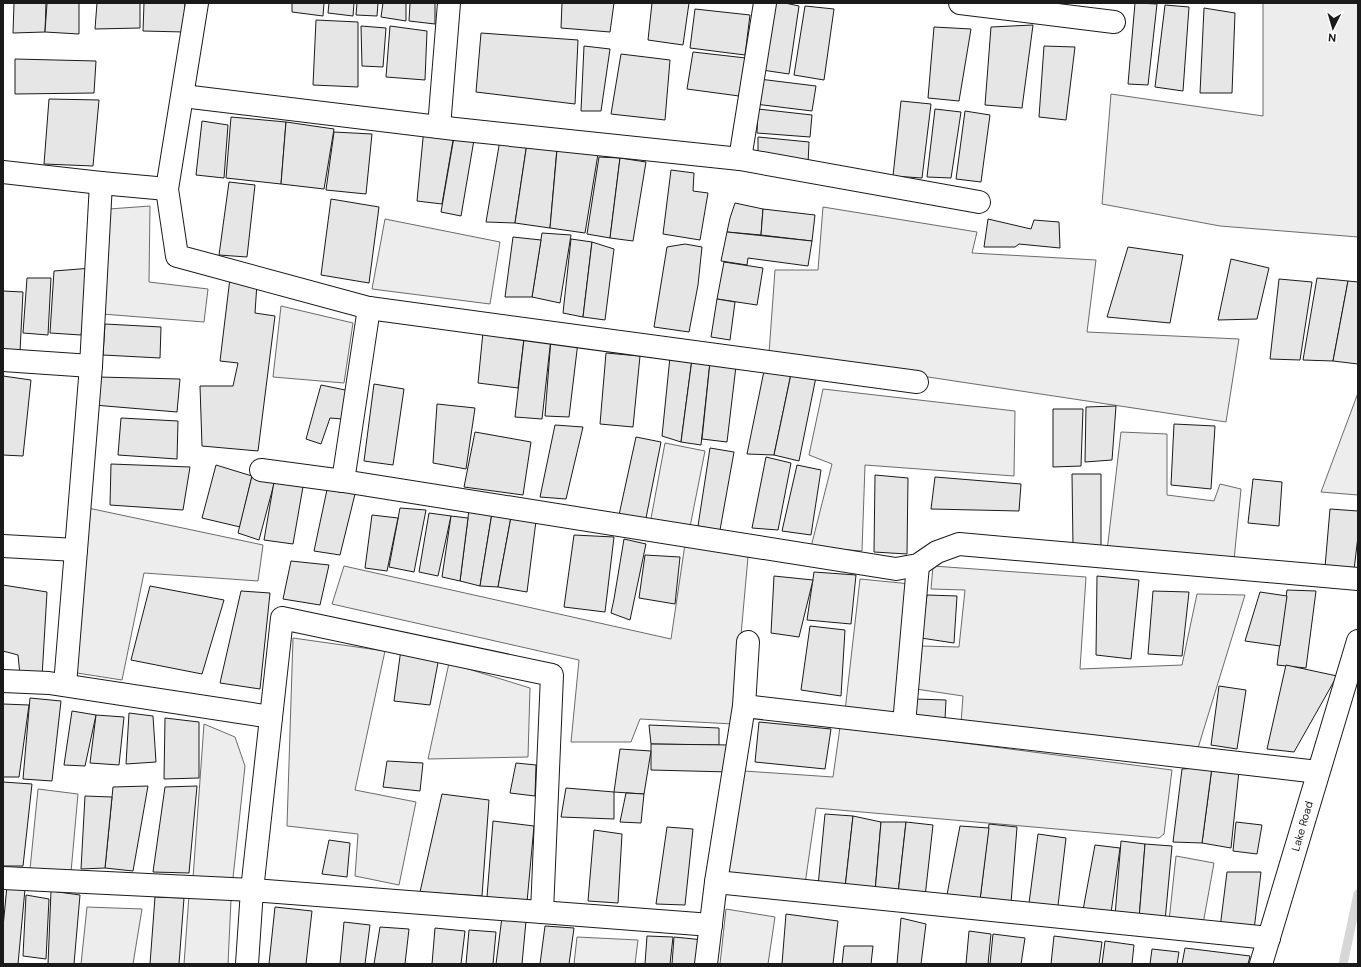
<svg xmlns="http://www.w3.org/2000/svg" width="1361" height="967" font-family="'DM Sans',sans-serif">
<style>
.built{fill:#ededed;stroke:#6a6a6a}
.lines{fill:none;stroke-linecap:round;stroke-linejoin:round}
.stream{stroke:#d7d7d7;stroke-width:9}
.building{fill:#e6e6e6;stroke:#1a1a1a}
.minor-casing{stroke:#1a1a1a;stroke-width:24}
.minor{stroke:#fff;stroke-width:22}
.labels{text-anchor:middle;stroke-width:3;stroke-linejoin:round;paint-order:stroke}
.street-label{font-size:11px;fill:#1a1a1a;stroke:#fff}
</style>
<rect width="100%" height="100%" fill="#fff"/>
<g class="built">
<path d="M1263,3H1358V237L1220,226L1102,204L1111,94L1263,116Z"/>
<path d="M150,206L149,282L208,289L204,322L102,314L109,209Z"/>
<path d="M823,207L977,232L972,253L1096,260L1087,332L1239,339L1226,422L769,353L775,270H818Z"/>
<path d="M385,219L500,242L490,304L372,289Z"/>
<path d="M281,306L353,323L344,383L273,377Z"/>
<path d="M823,389L1015,411L1014,476L865,465L862,551L811,547L832,464L809,455Z"/>
<path d="M1358,393V495L1321,492Z"/>
<path d="M1121,432L1167,434V495L1214,501L1220,484L1241,489L1234,560L1107,551Z"/>
<path d="M665,443L705,451L689,532L650,524Z"/>
<path d="M88,508L263,545L258,581L144,573L122,680L77,673Z"/>
<path d="M685,544L748,557L733,724L640,719L631,742H571L579,660L332,604L344,566L671,639Z"/>
<path d="M933,566L1086,577L1080,669L1182,665L1197,594L1245,595L1198,748L961,723L963,696L916,689L921,646L959,647L965,590L931,589Z"/>
<path d="M860,579L911,584L898,716L845,711Z"/>
<path d="M293,638L385,651L355,790L416,802L399,885L355,876L358,834L287,826Z"/>
<path d="M449,663L530,688L528,757L428,759Z"/>
<path d="M204,724L235,737L245,766L233,878H193Z"/>
<path d="M840,727L1172,770L1164,834L1159,838L816,808L805,884L725,874L744,771L833,777Z"/>
<path d="M38,789L78,794L71,872L30,869Z"/>
<path d="M1176,856L1214,863L1203,924L1169,921Z"/>
<path d="M189,895L231,900L228,964H184Z"/>
<path d="M87,907L142,909L133,964H81Z"/>
<path d="M726,909L775,917L768,964H720Z"/>
<path d="M577,937L638,940L635,964H574Z"/>
</g>
<g class="lines">
<path class="stream" d="M1343,964L1358,894"/>
</g>
<g class="building">
<path d="M14,3H46L45,32L13,33Z"/>
<path d="M47,3H79V34L45,32Z"/>
<path d="M97,3H140V28L95,29Z"/>
<path d="M144,3H185L184,32L143,31Z"/>
<path d="M292,3H324L323,16L292,12Z"/>
<path d="M329,3H354L353,16L328,13Z"/>
<path d="M357,3H378L377,16L356,15Z"/>
<path d="M383,3H406V21L381,17Z"/>
<path d="M410,3H435V24L409,21Z"/>
<path d="M562,3H614L610,32L561,28Z"/>
<path d="M652,3H689L683,45L648,40Z"/>
<path d="M773,3H785L799,6L789,74L762,70Z"/>
<path d="M1135,3L1157,4L1148,85L1128,84Z"/>
<path d="M1165,5L1189,7L1183,91L1155,87Z"/>
<path d="M805,6L834,9L824,80L794,75Z"/>
<path d="M1204,8L1235,13L1232,93H1200Z"/>
<path d="M695,9L750,15L745,55L690,48Z"/>
<path d="M316,20L358,22V87L313,85Z"/>
<path d="M1033,25L1022,108L985,105L991,27Z"/>
<path d="M361,26L386,28L383,67L362,66Z"/>
<path d="M390,26L427,31L425,80L386,77Z"/>
<path d="M934,27L971,29L959,101L928,98Z"/>
<path d="M481,33L578,40L575,104L476,92Z"/>
<path d="M584,46L610,49L601,111H581Z"/>
<path d="M1044,46L1075,47L1066,120L1039,117Z"/>
<path d="M693,52L746,58L739,96L687,89Z"/>
<path d="M621,54L670,60L665,120L611,114Z"/>
<path d="M15,59L96,61L94,93L15,94Z"/>
<path d="M759,79L816,86L812,111L755,104Z"/>
<path d="M49,99L99,100L93,166L44,164Z"/>
<path d="M901,101L931,104L922,178L893,176Z"/>
<path d="M758,109L812,115L810,137L757,133Z"/>
<path d="M935,109L961,112L951,178L927,177Z"/>
<path d="M965,111L990,115L981,182L956,179Z"/>
<path d="M231,117L286,122L281,184L226,178Z"/>
<path d="M202,121L228,125L224,178L196,175Z"/>
<path d="M286,122L334,129L324,189L281,184Z"/>
<path d="M424,128L455,129L442,204L417,201Z"/>
<path d="M455,131L475,134L461,216L441,212Z"/>
<path d="M334,132L372,134L366,194L326,190Z"/>
<path d="M758,137L809,142L808,164L758,157Z"/>
<path d="M500,140L527,143L515,223L486,222Z"/>
<path d="M527,143L557,148L550,228L515,223Z"/>
<path d="M557,150L598,154L585,233L550,228Z"/>
<path d="M599,157L620,158L610,238L587,234Z"/>
<path d="M620,158L646,162L633,241L610,238Z"/>
<path d="M671,170L694,173L693,191L708,193L700,240L663,234Z"/>
<path d="M229,182L255,185L247,257L219,255Z"/>
<path d="M331,199L379,207L369,283L321,275Z"/>
<path d="M735,203L763,209L761,235L727,232L730,218Z"/>
<path d="M763,209L815,215L812,241L761,235Z"/>
<path d="M988,219L1031,229L1034,220L1059,222L1060,248L1019,244L1015,247H984Z"/>
<path d="M727,232L812,241L808,266L748,258L747,265L721,261Z"/>
<path d="M542,233L571,235L560,303L532,297Z"/>
<path d="M513,237L541,240L532,297H505Z"/>
<path d="M571,239L592,242L583,317L563,313Z"/>
<path d="M592,242L614,249L605,320L583,317Z"/>
<path d="M685,244L702,247L698,285L689,332L654,327L667,247Z"/>
<path d="M1128,247L1183,255L1170,323L1107,317Z"/>
<path d="M1231,259L1269,268L1257,319L1218,320Z"/>
<path d="M724,262L763,268L757,305L717,299Z"/>
<path d="M92,268L81,335L50,333L54,271Z"/>
<path d="M27,278H51L48,335L23,333Z"/>
<path d="M230,278L257,283L255,313L275,316L258,451L202,446L200,386H233L238,363L220,361Z"/>
<path d="M1317,278L1348,281L1333,361L1303,360Z"/>
<path d="M1279,279L1312,282L1300,360L1270,359Z"/>
<path d="M1348,281L1358,282V364L1333,361Z"/>
<path d="M3,291L23,292L20,352L3,351Z"/>
<path d="M717,299L735,302L730,340L711,337Z"/>
<path d="M105,324L161,327L160,358L103,355Z"/>
<path d="M483,332L524,339L518,388L478,383Z"/>
<path d="M551,338L578,342L569,417L545,416Z"/>
<path d="M551,338L542,419L515,417L524,339Z"/>
<path d="M606,353L640,356L633,427L600,424Z"/>
<path d="M670,357L692,359L681,442L662,436Z"/>
<path d="M692,359L710,362L701,445L681,442Z"/>
<path d="M710,362L736,366L727,442L702,439Z"/>
<path d="M764,371L791,374L774,455L747,454Z"/>
<path d="M791,374L816,377L799,461L774,455Z"/>
<path d="M3,376L31,380L23,456L3,455Z"/>
<path d="M98,377L180,379L177,412L94,405Z"/>
<path d="M374,384L404,389L393,465L364,461Z"/>
<path d="M321,385L350,391L342,419L330,418L321,444L306,439Z"/>
<path d="M437,404L475,408L466,469L433,463Z"/>
<path d="M1116,406L1112,460L1085,462L1086,407Z"/>
<path d="M1053,409H1083L1081,466L1053,467Z"/>
<path d="M121,418L178,421L177,459L118,455Z"/>
<path d="M1174,424L1215,426L1211,489L1171,485Z"/>
<path d="M555,425L583,427L566,499L540,497Z"/>
<path d="M475,432L531,442L523,495L464,487Z"/>
<path d="M636,437L661,442L646,518L619,515Z"/>
<path d="M710,448L734,452L720,530L698,526Z"/>
<path d="M766,457L791,463L778,530L752,528Z"/>
<path d="M111,464L190,467L183,510L110,505Z"/>
<path d="M216,465L252,476L240,527L202,518Z"/>
<path d="M797,465L821,470L811,535L782,531Z"/>
<path d="M1072,474H1101V547H1073Z"/>
<path d="M875,475L908,478L907,554L874,552Z"/>
<path d="M252,476L275,480L259,540L238,533Z"/>
<path d="M275,476L304,481L293,544L264,540Z"/>
<path d="M935,477L1021,484L1019,511L931,509Z"/>
<path d="M1253,479L1282,482L1279,526L1248,523Z"/>
<path d="M328,485L356,490L340,555L314,551Z"/>
<path d="M400,508L426,510L414,572L389,567Z"/>
<path d="M1330,509L1358,511V536L1354,570L1325,567Z"/>
<path d="M469,510L492,513L480,586L460,581Z"/>
<path d="M429,513L451,516L438,576L419,572Z"/>
<path d="M492,513L511,517L498,587L480,586Z"/>
<path d="M372,515L398,518L387,571L365,568Z"/>
<path d="M451,516L468,518L460,581L442,577Z"/>
<path d="M511,517L536,521L527,592L498,587Z"/>
<path d="M574,535L614,537L605,612L564,607Z"/>
<path d="M624,539L646,544L630,620L611,613L614,599Z"/>
<path d="M645,555L680,557L675,604L639,598Z"/>
<path d="M291,561L329,565L320,605L283,599Z"/>
<path d="M814,572L856,575L851,624L807,620Z"/>
<path d="M774,576L813,580L799,637L771,633Z"/>
<path d="M1097,576L1139,580L1131,659L1096,655Z"/>
<path d="M3,585L47,592L42,677L20,675L18,655L3,651Z"/>
<path d="M150,586L224,600L202,674L131,660Z"/>
<path d="M1287,590L1316,591L1306,668L1277,665Z"/>
<path d="M241,591L270,593L260,689L220,683Z"/>
<path d="M1153,591L1189,592L1182,656L1148,654Z"/>
<path d="M1260,592L1287,596L1280,646L1245,641Z"/>
<path d="M927,595L957,596L954,643L921,638Z"/>
<path d="M810,626L845,630L841,696L801,690Z"/>
<path d="M401,649L440,652L430,705L394,701Z"/>
<path d="M1286,665L1337,676L1294,752L1267,749Z"/>
<path d="M1219,686L1246,690L1237,749L1211,745Z"/>
<path d="M30,698L61,701L52,781L23,779Z"/>
<path d="M916,699L946,700L945,719L915,715Z"/>
<path d="M3,704L29,705L19,777H3Z"/>
<path d="M72,711L96,715L85,766L64,765Z"/>
<path d="M129,713L153,716L156,762L126,764Z"/>
<path d="M96,715L124,717L119,765L90,763Z"/>
<path d="M165,718L199,722V778L164,779Z"/>
<path d="M759,722L831,729L825,769L755,762Z"/>
<path d="M649,725L719,728V745L651,744Z"/>
<path d="M651,744L731,745L729,772L651,770Z"/>
<path d="M620,749L651,751L644,794L614,792Z"/>
<path d="M387,761L423,763L420,791L383,787Z"/>
<path d="M516,763L536,765L535,796L510,793Z"/>
<path d="M1212,767L1239,771L1231,848L1202,843Z"/>
<path d="M1212,767L1202,843L1173,842L1182,769Z"/>
<path d="M3,782L32,784L23,866H3Z"/>
<path d="M148,786L133,871L105,868L113,787Z"/>
<path d="M197,786L189,873L153,872L165,787Z"/>
<path d="M566,788L614,792V819L561,817Z"/>
<path d="M626,793L644,794L641,823L620,822Z"/>
<path d="M442,794L489,800L482,896L420,892Z"/>
<path d="M85,796L112,797L105,868L81,869Z"/>
<path d="M825,814L853,816L845,888L818,886Z"/>
<path d="M853,816L881,822L875,892L845,888Z"/>
<path d="M493,821L534,826L527,902L487,897Z"/>
<path d="M881,822H906L898,894L875,892Z"/>
<path d="M906,822L933,825L925,897L898,894Z"/>
<path d="M1236,822L1262,825L1257,854L1233,851Z"/>
<path d="M989,824L1017,827L1011,903L980,900Z"/>
<path d="M960,826L989,828L980,900H946Z"/>
<path d="M667,827L693,829L685,905L656,904Z"/>
<path d="M594,830L622,834L618,903L588,901Z"/>
<path d="M1038,834L1066,838L1057,914L1028,911Z"/>
<path d="M329,840L350,843L347,877L322,874Z"/>
<path d="M1121,841L1145,844L1139,919L1115,916Z"/>
<path d="M1145,844L1172,846L1165,921L1139,919Z"/>
<path d="M1095,845L1120,848L1111,913L1083,910Z"/>
<path d="M1227,872H1261L1254,930L1220,928Z"/>
<path d="M7,886L25,889L18,964H3V927Z"/>
<path d="M51,891L80,895L74,964H48Z"/>
<path d="M26,895L49,899L46,959L23,956Z"/>
<path d="M155,897L184,898L179,964H150Z"/>
<path d="M275,907L312,911L306,964H269Z"/>
<path d="M786,914L838,921L833,964H782Z"/>
<path d="M502,917L526,921L522,964H496Z"/>
<path d="M901,918L926,924L921,964H897Z"/>
<path d="M344,922L370,925L365,964H340Z"/>
<path d="M545,926L574,928L569,964H540Z"/>
<path d="M380,927L409,929L405,964H374Z"/>
<path d="M435,928L465,931L461,964H432Z"/>
<path d="M469,930L496,932L493,964H466Z"/>
<path d="M969,931L991,934L988,964H966Z"/>
<path d="M993,934L1025,938L1021,964H990Z"/>
<path d="M647,936L673,937L670,964H645Z"/>
<path d="M1054,936L1102,942L1099,964H1051Z"/>
<path d="M674,937L704,940L700,964H672Z"/>
<path d="M1105,941L1134,945L1132,964H1102Z"/>
<path d="M844,946H873L871,964H842Z"/>
<path d="M1185,948L1250,956L1248,964H1182Z"/>
<path d="M1152,949L1179,952L1177,964H1150Z"/>
</g>
<g class="lines">
<defs>
<g id="minor">
<path d="M197,3L167,189L177,256L369,308L917,382"/>
<path d="M960,3L1114,22"/>
<path d="M183,96L455,129L740,159L765,3"/>
<path d="M439,127L449,3"/>
<path d="M740,159L979,202"/>
<path d="M3,172L101,183L167,189"/>
<path d="M3,360L91,366"/>
<path d="M261,470L343,481L896,569L918,565L937,552L959,544L1358,579"/>
<path d="M343,481L369,308"/>
<path d="M3,546L76,550"/>
<path d="M3,681L49,683L271,717"/>
<path d="M65,685L91,366L101,183"/>
<path d="M744,706L1318,772"/>
<path d="M904,724L918,565"/>
<path d="M3,878L252,890L711,925"/>
<path d="M716,882L1269,938"/>
<path d="M247,964L252,890L282,618L552,675L542,912"/>
<path d="M706,964L716,882L744,706L748,642"/>
<path d="M1261,964L1358,641"/>
</g>
</defs>
<use href="#minor" class="minor-casing"/>
<use href="#minor" class="minor"/>
</g>
<g class="labels">
<g class="street-label">
<text transform="translate(1302 826) rotate(-74)" y="4">Lake Road</text>
</g>
</g>
<rect width="1361" height="967" fill="none" stroke="#1a1a1a" stroke-width="8"/>
<g transform="translate(1333 28) rotate(185)" stroke="#ffffff" stroke-width="3" paint-order="stroke">
<path d="M0-3L7 15L0 10L-7 15Z" fill="#1a1a1a"/>
<text y="-6" font-size="11" font-weight="bold" text-anchor="middle" fill="#1a1a1a">N</text>
</g>
</svg>
